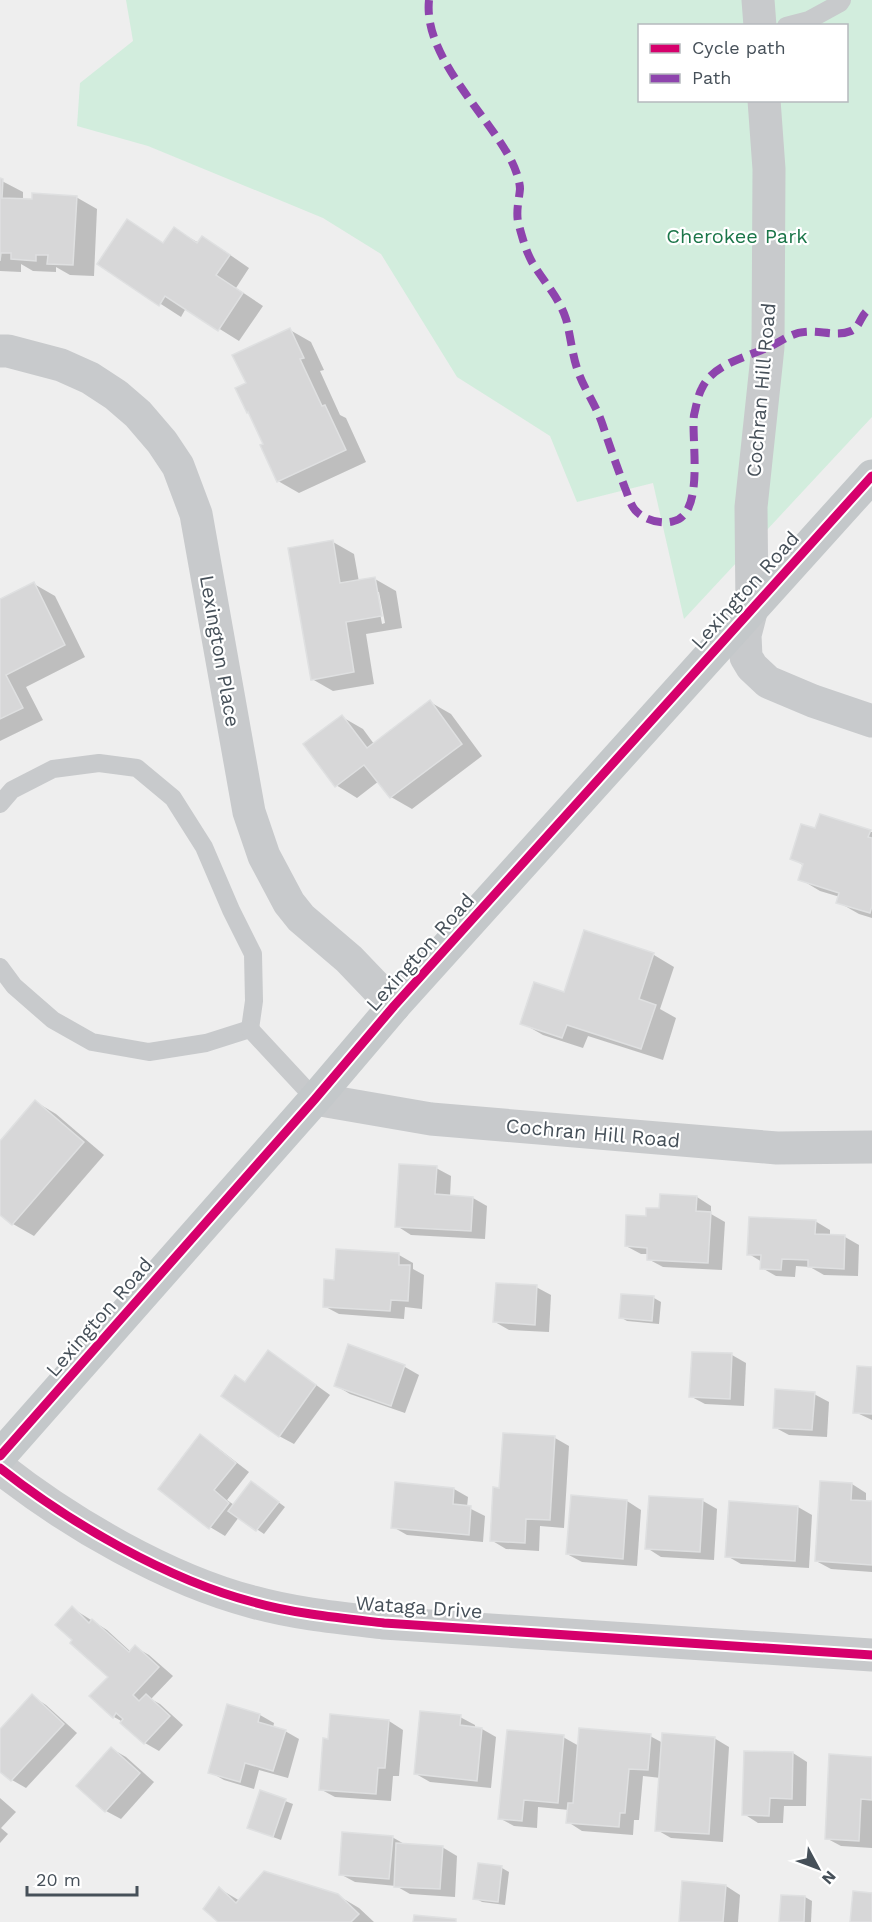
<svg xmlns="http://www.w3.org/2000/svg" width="872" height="1922" font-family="'Work Sans',sans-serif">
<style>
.green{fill:#d2eddd;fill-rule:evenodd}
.shadow{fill:#0003;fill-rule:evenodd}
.building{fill:#d7d7d8;stroke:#dfe0e1;stroke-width:1.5}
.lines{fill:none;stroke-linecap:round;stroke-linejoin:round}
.lane{stroke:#c8cacc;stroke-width:18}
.street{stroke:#c8cacc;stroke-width:33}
.primary{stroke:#c4c8ca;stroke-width:33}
.quiet{stroke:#8e44ad;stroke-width:8;stroke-dasharray:15 8;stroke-linecap:butt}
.cycleway-casing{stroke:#fff;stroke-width:13}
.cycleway{stroke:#d6006c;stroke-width:9}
.labels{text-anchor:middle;stroke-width:4.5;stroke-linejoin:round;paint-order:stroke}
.park-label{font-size:20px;fill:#1b7649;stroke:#fff}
.street-label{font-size:20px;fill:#465059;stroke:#fff}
</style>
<rect width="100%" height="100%" fill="#eee"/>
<path class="green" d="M126,0H872V417L684,619L653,483L577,502L550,436L457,377L381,254L323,218L148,146L77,126L80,83L133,41ZM640,26H846V100H640Z"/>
<g class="shadow">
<path d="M0,180L23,192V200L76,197L97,209L94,276L70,275L56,267V272L33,271L21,264V272L0,271Z"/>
<path d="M128,221L164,244L174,229L199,243L223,250L249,268L236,288L263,306L239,341L186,308L181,317L99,264Z"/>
<path d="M290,330L311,342L324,370L320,371L340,415L346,418L366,462L299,493L278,481L265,445L251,414L248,412V384Z"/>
<path d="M333,542L354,554L359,582L375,579L396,591L402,628L366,634L374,684L333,691L312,679ZM376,592H379L385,623L382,624Z"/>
<path d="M34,584L55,596L85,657L26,687L43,720L0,741V600Z"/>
<path d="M430,702L451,714L482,756L412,809L391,797L379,781L357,798L336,785L342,717L363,729L374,744Z"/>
<path d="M816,830L872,832V918L859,914L838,902L840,897L820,891L800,879L804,866L792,858Z"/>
<path d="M585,932L654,955L674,967L660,1009L676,1018L663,1060L588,1036L583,1048L543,1035L522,1023L565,994Z"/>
<path d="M36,1102L56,1114L104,1155L34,1236L13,1224L0,1213V1143Z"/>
<path d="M436,1168L451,1176L450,1197L473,1198L487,1206L485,1239L411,1235L397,1226Z"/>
<path d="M697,1197L711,1206V1214L725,1222L722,1270L663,1267L648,1259V1254H641L626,1246L647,1217Z"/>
<path d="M815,1221L830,1230V1236L845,1237L859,1245L858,1276L824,1275L810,1267L796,1266L795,1277L776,1276L762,1268V1262L749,1254Z"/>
<path d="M399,1255L413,1263V1269L424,1275L422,1309L405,1307L404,1319L339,1314L324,1306L335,1282Z"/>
<path d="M536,1287L551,1295L549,1332L509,1330L495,1322Z"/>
<path d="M622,1296L654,1298L661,1302L659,1324L627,1321L620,1317Z"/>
<path d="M349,1346L405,1367L419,1375L405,1413L350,1394L335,1385Z"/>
<path d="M693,1353L732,1355L746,1363L744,1406L705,1404L690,1396Z"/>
<path d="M283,1361L330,1395L294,1444L279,1436Z"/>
<path d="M872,1369V1420L855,1412Z"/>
<path d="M814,1394L829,1402L827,1437L789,1435L774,1427Z"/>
<path d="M200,1436L214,1445L249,1472L227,1500L234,1505L258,1487L285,1507L264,1534L239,1517L225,1536L210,1527L160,1489Z"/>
<path d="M555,1438L569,1446L564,1528L540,1526L539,1551L506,1549L491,1540L501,1489Z"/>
<path d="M852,1484L866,1493V1502L872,1503V1572L831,1569L816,1561Z"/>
<path d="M454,1489L468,1497L467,1507L485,1516L483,1542L407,1535L393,1527Z"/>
<path d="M627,1501L641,1510L637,1566L582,1562L567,1554Z"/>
<path d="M703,1501L717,1509L714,1560L661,1557L647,1548Z"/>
<path d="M798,1507L812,1515L809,1568L741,1564L727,1556Z"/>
<path d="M72,1608L107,1630L131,1652L135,1647L149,1655L173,1676L151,1699L160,1704L183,1725L159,1751L145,1743L123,1722L114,1717L110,1677L74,1640Z"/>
<path d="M32,1696L46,1705L77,1733L26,1788L12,1780L0,1770V1732Z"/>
<path d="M260,1715L274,1723L273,1728L285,1731L299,1739L288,1778L259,1770L254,1789L224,1780L210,1772Z"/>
<path d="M460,1717L475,1725V1728L482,1729L496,1737L491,1788L430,1782L416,1774Z"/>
<path d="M389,1721L403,1730L399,1776H393L391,1801L335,1797L320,1789L330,1740Z"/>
<path d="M650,1736L663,1743L714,1738L729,1747L723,1842L671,1838L657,1830L661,1778L643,1776L639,1820H634L633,1835L582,1831L568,1822L569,1810L538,1807L537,1828L514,1826L499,1818L563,1737L579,1746Z"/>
<path d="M112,1749L126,1757L154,1782L121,1819L106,1811L78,1786Z"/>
<path d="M793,1753L807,1762L806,1806H784L783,1823H758L744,1814Z"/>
<path d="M872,1758V1848L841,1846L826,1838Z"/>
<path d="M261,1792L293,1804L281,1840L249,1828Z"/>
<path d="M0,1798L16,1812L1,1828L8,1834L0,1843Z"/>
<path d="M392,1837L406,1845L442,1847L457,1856L455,1897L410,1894L396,1886L355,1882L340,1874Z"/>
<path d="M502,1868L509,1872L505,1905L482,1902L475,1898Z"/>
<path d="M726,1886L740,1895L738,1922H680Z"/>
<path d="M220,1889L240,1901L337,1895L359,1908L374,1922H221Z"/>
<path d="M782,1896L805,1897L812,1901L811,1922H781Z"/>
</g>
<g class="building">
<path d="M0,178L3,179L2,198L32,199V193L77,196L73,265L47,264L48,255H36V261L11,259V253H1L0,261Z"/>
<path d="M127,219L163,243L174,227L197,243L202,236L230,255L216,275L243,293L218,331L165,296L159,306L97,264Z"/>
<path d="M290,328L304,358L300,359L322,406L325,405L346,450L277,482L260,445L263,444L248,412L247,413L235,388L246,383L232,355Z"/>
<path d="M333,540L340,583L375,577L382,616L346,622L354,672L311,680L288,548Z"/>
<path d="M34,582L65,645L6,675L23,708L0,719V599Z"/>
<path d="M430,700L462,744L390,798L364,765L335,787L303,744L342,715L367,748Z"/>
<path d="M820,814L871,830L868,837L872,838V906L870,913L836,903L839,893L798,880L803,864L790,859L801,824L815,828Z"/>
<path d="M584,930L654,953L639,999L656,1005L641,1049L567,1025L562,1038L520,1024L534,982L564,992Z"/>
<path d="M35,1100L84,1142L12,1225L0,1215V1141Z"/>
<path d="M399,1164L437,1166L435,1194L473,1197L471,1231L395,1227Z"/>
<path d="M660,1194L697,1196L696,1211L711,1212L708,1263L647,1260V1248L625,1246L626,1215L646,1216V1208H659Z"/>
<path d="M749,1217L816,1220L815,1234L845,1235L844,1269L808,1267V1260L782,1259L781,1270L760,1269L761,1255H747Z"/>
<path d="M336,1249L399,1253V1265H410L408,1301L391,1300L390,1311L323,1307L324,1279L334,1280Z"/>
<path d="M496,1283L537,1285L535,1325L493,1322Z"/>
<path d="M621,1294L654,1296L652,1321L619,1318Z"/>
<path d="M348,1344L405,1365L391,1406L334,1386Z"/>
<path d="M268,1350L316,1385L279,1437L221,1396L235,1375L245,1382Z"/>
<path d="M692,1352L732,1353L730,1399L689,1397Z"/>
<path d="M857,1366L872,1367V1414L853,1413Z"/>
<path d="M775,1389L815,1392L812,1430L773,1428Z"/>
<path d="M503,1433L555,1436L550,1520L526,1519L525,1543L490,1541L493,1487L499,1488Z"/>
<path d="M200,1434L236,1463L214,1490L229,1503L209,1529L158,1489Z"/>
<path d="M251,1481L279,1502L256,1531L228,1511Z"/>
<path d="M820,1481L852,1483L851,1500L872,1501V1565L815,1561Z"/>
<path d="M395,1482L454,1488L453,1504L471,1506L469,1535L391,1528Z"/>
<path d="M571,1495L627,1500L623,1559L566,1554Z"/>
<path d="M649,1496L703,1499L700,1552L645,1549Z"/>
<path d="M729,1501L798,1506L795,1561L725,1557Z"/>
<path d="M72,1606L89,1623L92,1619L129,1652L135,1645L159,1667L133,1695L139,1701L146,1694L170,1716L144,1744L120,1723L123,1719L116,1713L113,1718L89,1696L108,1677L70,1643L72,1640L55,1625Z"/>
<path d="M32,1694L64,1724L11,1781L0,1772V1729Z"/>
<path d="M227,1704L260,1714L258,1722L286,1730L273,1771L245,1763L240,1782L208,1773Z"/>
<path d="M420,1711L461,1715L460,1725L482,1728L477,1781L414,1774Z"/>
<path d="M330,1714L389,1720L385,1768H378L376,1794L319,1790L323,1738L328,1739Z"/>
<path d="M579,1728L651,1734L648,1770L629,1769L625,1813H620L619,1827L566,1823L568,1803H573Z"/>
<path d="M507,1730L564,1735L558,1803L524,1800L522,1821L498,1819Z"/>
<path d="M662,1733L715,1737L709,1834L655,1831Z"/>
<path d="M111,1747L140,1773L105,1812L76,1786Z"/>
<path d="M744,1751L793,1752L792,1799L770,1798L769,1816L742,1815Z"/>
<path d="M829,1754L872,1757V1800L861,1799L859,1841L825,1839Z"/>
<path d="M260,1790L286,1799L273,1837L247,1828Z"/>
<path d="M342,1832L393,1836L389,1879L339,1875Z"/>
<path d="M396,1843L443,1846L440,1889L394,1887Z"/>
<path d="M478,1863L502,1866L498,1902L473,1899Z"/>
<path d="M264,1871L338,1894L359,1914L351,1922H218L203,1909L219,1887L236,1903Z"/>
<path d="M682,1881L726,1885L723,1922H679Z"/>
<path d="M853,1891L872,1893V1922H850Z"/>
<path d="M781,1895L805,1896L804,1922H779Z"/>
<path d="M414,1915L456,1919V1922H413Z"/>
</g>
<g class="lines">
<g class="lane">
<path d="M786,26L809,20L840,3L842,0"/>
<path d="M0,804L12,790L53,769L99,763L137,768L173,798L204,847L231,910L253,954L254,1001L250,1029"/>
<path d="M0,967L14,986L53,1020L92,1042L149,1052L206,1043L250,1029"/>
<path d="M250,1029L315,1099"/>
</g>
<g class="street">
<path d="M758,0L760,26"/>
<path d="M764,100L769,169L768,347L751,507L752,608L745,635L746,657L752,667L768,682L813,701L872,721"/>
<path d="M0,351H8L61,365L90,378L116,395L138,414L162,442L178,466L196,514L249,812L264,856L289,903L301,918L349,959L394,1006"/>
<path d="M315,1099L431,1119L777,1148L872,1147"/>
<path d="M0,1468C70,1523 168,1580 253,1602C296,1614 340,1618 384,1623L872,1655"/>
</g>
<path class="primary" d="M0,1456L315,1099L394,1006L872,476"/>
<path class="quiet" d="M429,0C423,57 487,113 512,162C515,168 520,181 520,189C519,200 516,210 518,222C522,236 525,249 532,262C543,281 559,297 566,319C571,337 572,356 579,374C586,392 597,407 603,426C610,447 617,467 625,488C628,495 630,504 635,510C644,520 661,525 674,521C705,513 691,440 694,415C696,407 698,395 702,388C713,364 747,357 769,347C780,342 791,333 804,332C819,330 837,337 851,331C862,326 860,312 872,308"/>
<defs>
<g id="cycleway">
<path d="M0,1456L315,1099L394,1006L872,476"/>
<path d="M0,1468C70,1523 168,1580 253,1602C296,1614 340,1618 384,1623L872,1655"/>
</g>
</defs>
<use href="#cycleway" class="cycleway-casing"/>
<use href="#cycleway" class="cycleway"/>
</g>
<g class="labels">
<g class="park-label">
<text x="737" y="243">Cherokee Park</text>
</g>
<g class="street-label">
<text transform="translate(761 390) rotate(-85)" y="7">Cochran Hill Road</text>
<text transform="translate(745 590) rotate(-48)" y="7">Lexington Road</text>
<text transform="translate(220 651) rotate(80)" y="7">Lexington Place</text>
<text transform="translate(420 952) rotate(-48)" y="7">Lexington Road</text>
<text transform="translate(593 1133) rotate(5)" y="7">Cochran Hill Road</text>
<text transform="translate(99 1317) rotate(-49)" y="7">Lexington Road</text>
<text transform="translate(419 1607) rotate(4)" y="7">Wataga Drive</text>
</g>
</g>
<rect x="638" y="24" width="210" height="78" fill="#ffffff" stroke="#b5b9bd" stroke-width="1.5"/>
<rect x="650" y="44" width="30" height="9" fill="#d6006c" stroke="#b5b9bd" stroke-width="1.5"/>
<text x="692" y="54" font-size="18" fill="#465059">Cycle path</text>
<rect x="650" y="74" width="30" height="9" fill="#8e44ad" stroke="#b5b9bd" stroke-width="1.5"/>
<text x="692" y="84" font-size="18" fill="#465059">Path</text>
<g transform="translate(818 1868) rotate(131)" stroke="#ffffff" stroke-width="4.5" paint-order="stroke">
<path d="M0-4.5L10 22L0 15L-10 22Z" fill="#465059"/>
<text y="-9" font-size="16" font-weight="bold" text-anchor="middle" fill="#465059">N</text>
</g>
<path d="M27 1886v9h110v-9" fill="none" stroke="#465059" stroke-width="3"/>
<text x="36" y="1886" font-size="18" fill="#465059" stroke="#ffffff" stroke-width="4.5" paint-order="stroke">20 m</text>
</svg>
